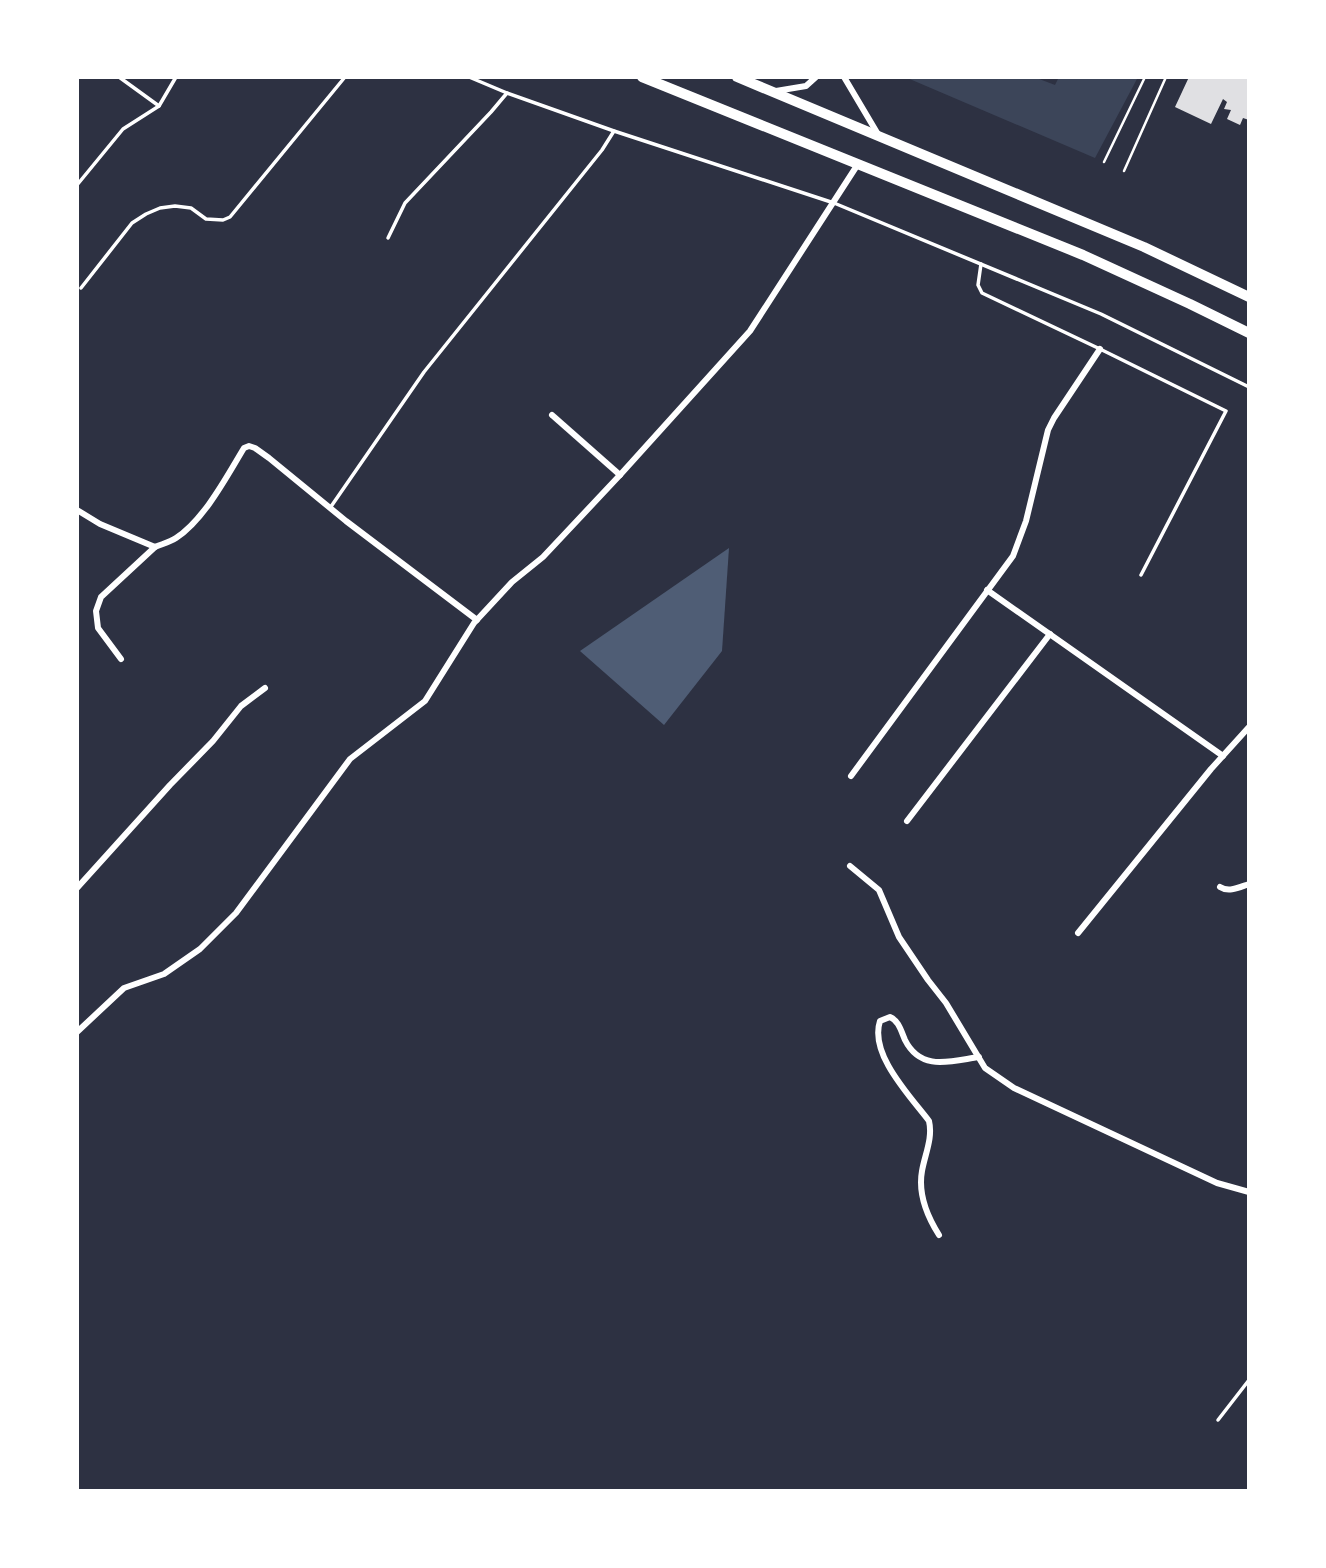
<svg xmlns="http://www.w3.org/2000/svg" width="1326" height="1568" font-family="Raleway,sans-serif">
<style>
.green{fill:#3c4559}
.water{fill:#4f5d75}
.building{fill:#e0e0e3}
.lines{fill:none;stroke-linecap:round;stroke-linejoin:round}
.path{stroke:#fff;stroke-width:2.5}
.service{stroke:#fff;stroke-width:3.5}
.minor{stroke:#fff;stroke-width:6}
.trunk{stroke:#fff;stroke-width:10}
</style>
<rect width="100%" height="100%" fill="#2d3142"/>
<path class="green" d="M905,77H1034L1055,85L1059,77H1138L1095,158Z"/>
<path class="water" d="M729,548L722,651L664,725L580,651Z"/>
<path class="building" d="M1189,77H1249V120L1243,118L1240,125L1227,119L1231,110L1224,109L1227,102L1223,99L1211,124L1175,107Z"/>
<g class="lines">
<g class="path">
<path d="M1104,162L1145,77"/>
<path d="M1124,171L1166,77"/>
</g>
<g class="service">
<path d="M119,77L159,106"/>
<path d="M469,77L507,93L614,131L834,203L1101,314L1249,387"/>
<path d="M77,185L123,129L159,106L176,77"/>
<path d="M388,238L405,203L491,112L507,93"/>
<path d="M981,264L978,285L982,293L1100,349L1226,411L1141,575"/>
<path d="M81,288L132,223L146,214L160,208L175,206L191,208L206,219L223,220L230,217L345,77"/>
<path d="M330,508L424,372L602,150L614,131"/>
<path d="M1218,1420L1249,1380"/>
</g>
<g class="minor">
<path d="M844,77L879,136"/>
<path d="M776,91L806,86L816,77"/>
<path d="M552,415L620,475"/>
<path d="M77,510L100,524L155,547C162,544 170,542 176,538C204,520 227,476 244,448L249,446L255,448L269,458L346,521L477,620"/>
<path d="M987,590L1223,756"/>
<path d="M121,659L98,628L96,611L101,597L155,547"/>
<path d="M851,776L1013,556L1026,521L1048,430L1054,418L1100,349"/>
<path d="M907,821L1050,634"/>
<path d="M850,866L879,890L899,937L928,980L946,1003L985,1068L1014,1088L1217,1183L1249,1192"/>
<path d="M1220,887C1229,893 1240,887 1249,884"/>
<path d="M77,888L170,785L213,741L241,706L265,688"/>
<path d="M1078,933L1211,769L1249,727"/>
<path d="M77,1032L124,988L164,974L200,949L236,913L350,759L425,701L474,623L512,582L543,557L620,475L750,331L858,164"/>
<path d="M939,1235C927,1216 918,1193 922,1171C925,1154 933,1138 929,1121C910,1096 869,1054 880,1021L890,1017C899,1021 901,1031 905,1040C921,1072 951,1061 979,1057"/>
</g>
<g class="trunk">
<path d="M642,77L1083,255L1190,304L1249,333"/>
<path d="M737,77L1144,247L1249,297"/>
</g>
</g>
<rect width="1326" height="1568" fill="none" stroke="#ffffff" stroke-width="158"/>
</svg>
